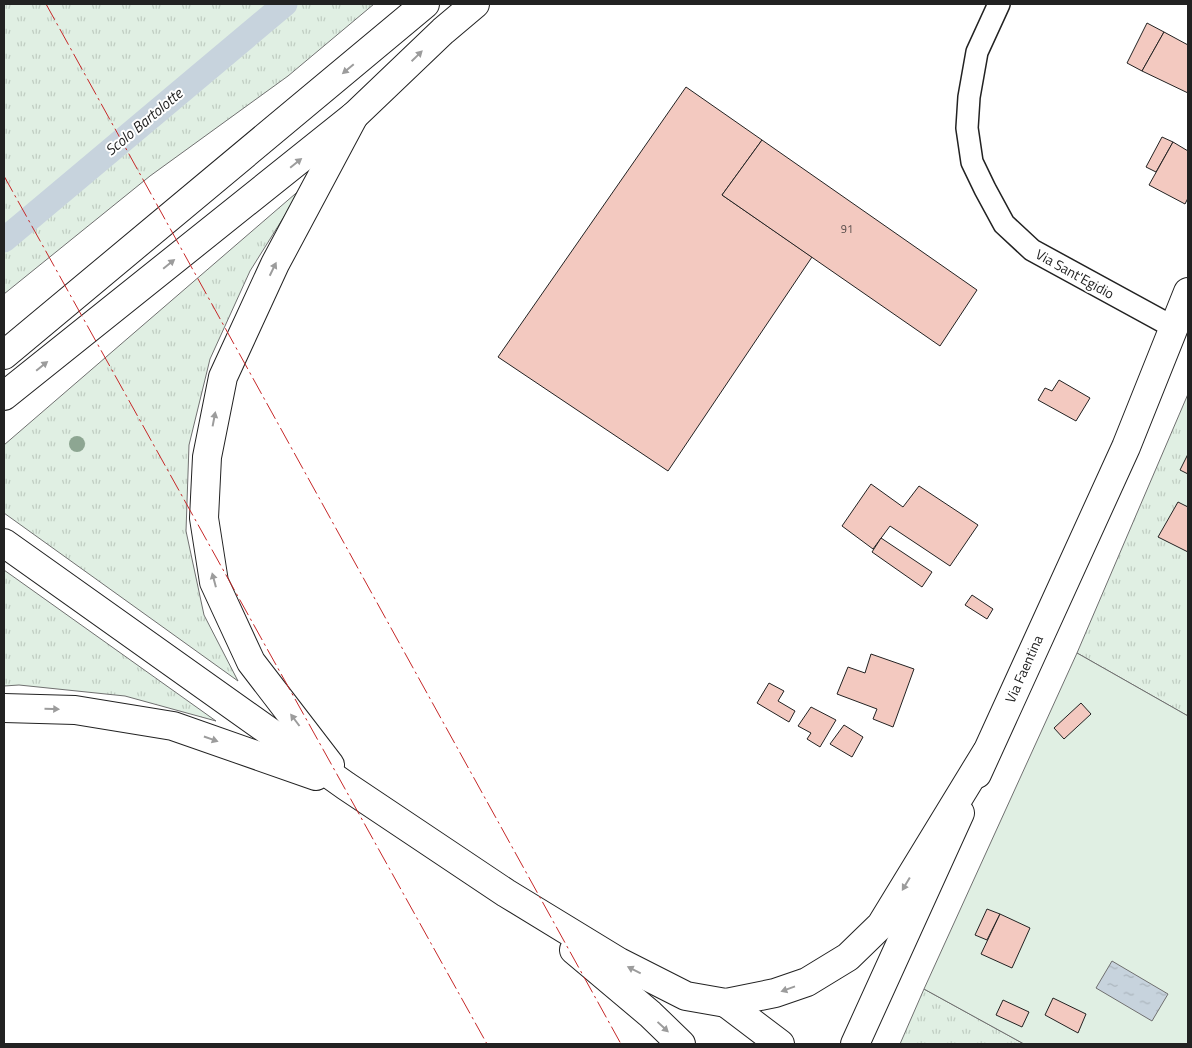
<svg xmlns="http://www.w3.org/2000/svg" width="1192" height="1048" font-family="'Titillium Web',sans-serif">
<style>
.grass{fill:url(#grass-tufts);stroke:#6f6f6f}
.garden{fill:#e0efe3;stroke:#6f6f6f}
.water{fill:url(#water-ripples);stroke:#6f6f6f}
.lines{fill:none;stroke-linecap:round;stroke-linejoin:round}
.canal{stroke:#c7d3dd;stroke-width:25}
.building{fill:#f3c9c0;stroke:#222}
.minor-casing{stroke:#222;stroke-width:24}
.primary-casing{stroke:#222;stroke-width:30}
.motorway-casing{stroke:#222;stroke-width:30}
.minor{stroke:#fff;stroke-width:21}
.primary{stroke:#fff;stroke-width:28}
.motorway{stroke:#fff;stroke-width:28}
.power{stroke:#c62828;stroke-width:1;stroke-dasharray:18 4 2.5 4;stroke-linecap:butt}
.tree{fill:#8da692}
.oneway{fill:#9c9c9c}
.labels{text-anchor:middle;stroke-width:4;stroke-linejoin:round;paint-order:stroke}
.number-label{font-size:11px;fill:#564c4a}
.street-label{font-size:14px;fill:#222;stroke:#fff}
.water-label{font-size:15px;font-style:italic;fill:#222;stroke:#fff}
</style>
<defs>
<pattern id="grass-tufts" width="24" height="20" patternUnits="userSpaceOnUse" patternTransform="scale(1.25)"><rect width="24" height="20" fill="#e0efe3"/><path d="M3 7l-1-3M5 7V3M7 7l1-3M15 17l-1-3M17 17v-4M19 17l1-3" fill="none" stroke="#c0cdc2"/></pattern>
<pattern id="water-ripples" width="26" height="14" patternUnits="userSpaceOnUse" patternTransform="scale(1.25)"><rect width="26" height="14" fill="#c7d3dd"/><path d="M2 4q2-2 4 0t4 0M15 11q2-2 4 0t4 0" fill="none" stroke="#abb5bd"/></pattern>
</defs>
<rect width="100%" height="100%" fill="#fff"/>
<g class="grass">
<path d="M4,4H374L288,76L150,176L4,294Z"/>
<path d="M302,188L250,271L210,359L189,445L186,531L204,615L238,681L4,513V445Z"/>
<path d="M1188,394V716L1077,653Z"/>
<path d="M4,570L216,721L125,696L19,685L4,686Z"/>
<path d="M924,989L1024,1044H900Z"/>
</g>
<path class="garden" d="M1077,653L1188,716V1044H1024L924,989Z"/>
<path class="water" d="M1112,961L1168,994L1152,1021L1096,988Z"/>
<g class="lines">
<path class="canal" d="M4,240L285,4"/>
</g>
<g class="building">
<path d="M1147,23L1164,32L1142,71L1127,63Z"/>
<path d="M1164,32L1188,45V93L1142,71Z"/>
<path d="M686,87L762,140L722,195L812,257L668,471L498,357Z"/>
<path d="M1162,137L1173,142L1156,172L1146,167Z"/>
<path d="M762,140L977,290L940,346L722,195Z"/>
<path d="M1173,142L1188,151V198L1185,204L1149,185Z"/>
<path d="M1059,380L1090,398L1076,421L1038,400L1045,388L1052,391Z"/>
<path d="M1188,454V474L1180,470Z"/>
<path d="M871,484L903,507L919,486L978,525L950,566L890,526L873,549L842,526Z"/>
<path d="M1178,502L1188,507V552L1158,537Z"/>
<path d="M881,538L932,572L922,587L872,552Z"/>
<path d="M972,595L993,609L987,619L965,605Z"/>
<path d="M871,654L914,669L893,727L873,719L877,709L837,694L848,667L865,673Z"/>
<path d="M769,683L784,691L778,701L795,711L789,722L757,703Z"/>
<path d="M1081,703L1091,714L1064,739L1054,728Z"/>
<path d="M811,707L836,720L820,747L807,739L811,733L798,726Z"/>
<path d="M844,725L863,737L852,757L830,744Z"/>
<path d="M987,909L1000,914L987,940L975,935Z"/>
<path d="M1000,914L1030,928L1012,968L981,954Z"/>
<path d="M1053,998L1086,1014L1078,1033L1045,1015Z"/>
<path d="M1003,1000L1029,1012L1022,1027L996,1015Z"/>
</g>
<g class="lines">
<defs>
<path id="minor" d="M999,4L977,52L969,97L967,128L972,162L985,189L1004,224L1032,250L1173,327"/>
<g id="primary">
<path d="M977,774L1126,447L1188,292"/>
<path d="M855,1044L960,813"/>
</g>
<g id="motorway">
<path d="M4,355L425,4"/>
<path d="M4,396L354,116L443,31L475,4"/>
<path d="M4,543L346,786L506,893L619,962L686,996L726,1003L775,993L807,982L848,957L881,925L986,753"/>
<path d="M4,708L75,710L173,726L316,776"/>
<path d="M330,765L251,662L214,582L204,518L207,457L223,377L275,264L354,116"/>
<path d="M574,950L650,1014L681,1044"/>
<path d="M726,1003L780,1044"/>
</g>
</defs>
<use href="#minor" class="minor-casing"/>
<use href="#primary" class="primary-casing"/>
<use href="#motorway" class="motorway-casing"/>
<use href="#minor" class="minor"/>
<use href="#primary" class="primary"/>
<use href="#motorway" class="motorway"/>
<g class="power">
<path d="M46,4L621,1044"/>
<path d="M4,176L487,1044"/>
</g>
</g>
<circle class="tree" cx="77" cy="444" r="8"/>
<defs><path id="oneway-solid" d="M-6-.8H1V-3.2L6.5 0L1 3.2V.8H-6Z" transform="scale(1.25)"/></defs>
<g class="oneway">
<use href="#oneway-solid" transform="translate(417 56) rotate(-44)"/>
<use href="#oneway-solid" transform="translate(348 69) rotate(140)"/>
<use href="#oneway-solid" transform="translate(296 163) rotate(-39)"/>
<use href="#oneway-solid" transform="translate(169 264) rotate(-39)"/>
<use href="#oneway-solid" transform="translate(273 269) rotate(-64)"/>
<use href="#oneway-solid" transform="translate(42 366) rotate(-39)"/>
<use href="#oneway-solid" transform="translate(214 419) rotate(-79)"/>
<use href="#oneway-solid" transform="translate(214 580) rotate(-105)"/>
<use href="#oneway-solid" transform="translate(52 709) rotate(2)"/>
<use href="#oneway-solid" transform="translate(295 720) rotate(-127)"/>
<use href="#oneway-solid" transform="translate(211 739) rotate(19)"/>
<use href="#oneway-solid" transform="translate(906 884) rotate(121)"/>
<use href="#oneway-solid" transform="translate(634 970) rotate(-153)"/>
<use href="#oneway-solid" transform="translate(788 989) rotate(160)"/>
<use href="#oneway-solid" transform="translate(663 1027) rotate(43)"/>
</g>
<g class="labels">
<g class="number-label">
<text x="847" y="233">91</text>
</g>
<g class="street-label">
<text transform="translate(1075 274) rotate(29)" y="5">Via Sant'Egidio</text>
<text transform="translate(1024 669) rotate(-66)" y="5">Via Faentina</text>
</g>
<g class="water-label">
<text transform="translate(144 122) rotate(-40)" y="5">Scolo Bartolotte</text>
</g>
</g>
<rect width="1192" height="1048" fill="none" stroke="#222222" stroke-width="10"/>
</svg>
